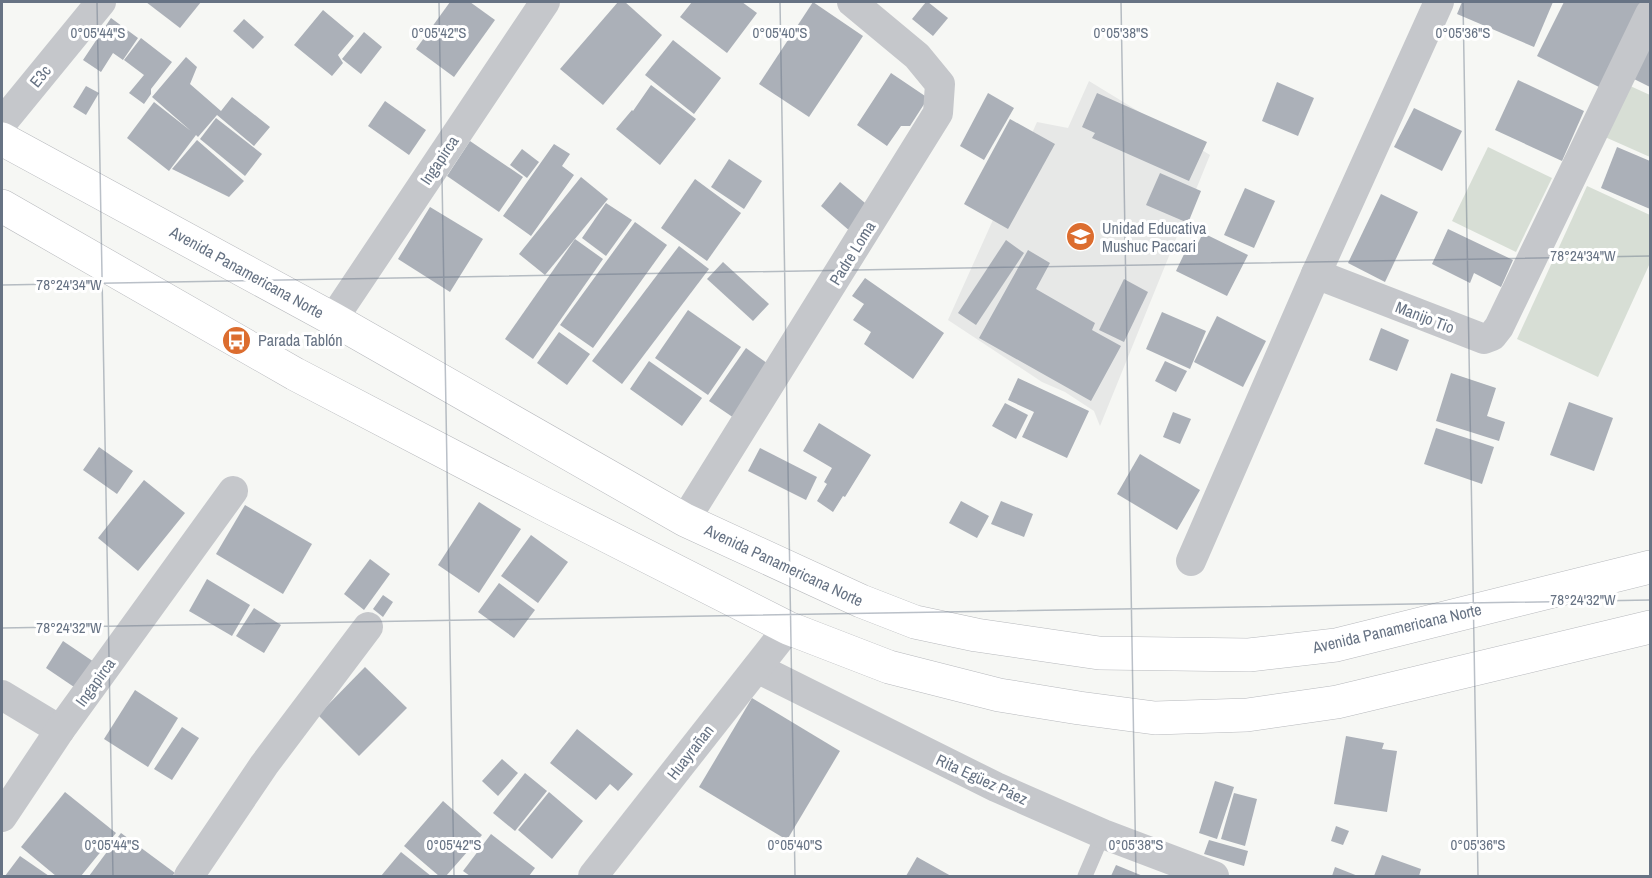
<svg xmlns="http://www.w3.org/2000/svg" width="1652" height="878" font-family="'Archivo Narrow',sans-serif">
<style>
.built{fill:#e7e8e7}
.green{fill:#d7ded5}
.building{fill:#abb0b8}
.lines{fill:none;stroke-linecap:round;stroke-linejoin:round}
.trunk-casing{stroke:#b7b9bd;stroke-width:34}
.service{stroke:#c5c7cb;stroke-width:15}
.minor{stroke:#c5c7cb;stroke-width:30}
.trunk{stroke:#fff;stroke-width:33}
.ticks{fill:none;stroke:#677384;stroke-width:1.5;stroke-opacity:0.45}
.labels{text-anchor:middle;stroke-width:6;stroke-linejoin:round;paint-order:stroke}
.street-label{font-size:16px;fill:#677384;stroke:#fff}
.poi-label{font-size:16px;fill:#677384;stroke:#fff;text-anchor:start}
.ticks-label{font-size:15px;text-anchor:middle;fill:#677384;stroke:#fff;stroke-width:6;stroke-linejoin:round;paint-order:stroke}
</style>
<rect width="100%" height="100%" fill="#f6f7f4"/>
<path class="built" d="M1089,81L1210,155L1100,426L1094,411L1065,392L1042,382L948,320L1037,122L1068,128Z"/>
<g class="green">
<path d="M1628,85L1650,95V157L1605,137Z"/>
<path d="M1488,147L1552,178L1516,252L1452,221Z"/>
<path d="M1587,186L1650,215V263L1598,377L1517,339Z"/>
</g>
<g class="building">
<path d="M146,2H201L180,28Z"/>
<path d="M450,2H470L495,20L454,77L416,49Z"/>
<path d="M618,2H625L662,35L603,105L560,69Z"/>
<path d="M692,2H742L757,13L727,53L680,17Z"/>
<path d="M813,2L863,36L809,117L759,84Z"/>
<path d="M926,2H928L948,18L933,36L912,19Z"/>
<path d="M1462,2H1553L1534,47L1457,14Z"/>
<path d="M1564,2H1642L1599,87L1537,56Z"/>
<path d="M323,10L354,36L338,55L343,63L332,76L294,45Z"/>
<path d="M111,18L138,38L123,60L113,53L101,72L83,60Z"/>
<path d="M244,19L264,37L253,49L233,31Z"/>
<path d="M364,32L382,47L361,74L342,59Z"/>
<path d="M141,38L172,62L151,89V94L144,104L129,93L144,75L124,60Z"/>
<path d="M673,40L721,78L694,114L645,75Z"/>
<path d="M1650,42V87L1634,79Z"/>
<path d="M186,57L197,67L190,84L221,111L232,97L270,127L254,146L217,115L198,137L196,135L169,171L127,138L154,102L191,131L152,97Z"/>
<path d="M891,73L928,98L910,126H901L887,146L857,125Z"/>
<path d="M1518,80L1584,111L1562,161L1495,130Z"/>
<path d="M1277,82L1314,98L1298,136L1262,121Z"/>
<path d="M651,85L696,119L660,165L616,129L632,110L633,111Z"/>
<path d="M86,86L99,93L86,115L73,107Z"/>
<path d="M988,93L1014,108L984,160L960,146Z"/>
<path d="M1097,93L1207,142L1189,181L1092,138L1095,133L1082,127Z"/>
<path d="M385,101L426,130L409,155L368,126Z"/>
<path d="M1414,108L1462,131L1442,171L1394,147Z"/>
<path d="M216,118L262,154L245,176L200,139Z"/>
<path d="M1010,119L1055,144L1008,229L964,204Z"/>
<path d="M197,140L244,181L229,197L172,169Z"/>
<path d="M470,141L523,177L499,212L447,176Z"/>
<path d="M554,144L570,154L562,166L574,175L531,236L503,216Z"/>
<path d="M1617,147L1650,161V209L1601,188Z"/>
<path d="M522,149L539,162L527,178L510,165Z"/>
<path d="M729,159L762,181L744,209L711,187Z"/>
<path d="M1160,173L1201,191L1188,223L1146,205Z"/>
<path d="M581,177L608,199L545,275L519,254Z"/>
<path d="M695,179L741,213L707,261L661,228Z"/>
<path d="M840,182L871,208L851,232L821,206Z"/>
<path d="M1245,188L1275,201L1254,248L1224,235Z"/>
<path d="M1381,194L1418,212L1385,282L1348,263Z"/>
<path d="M606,203L632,220L606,256L582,238Z"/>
<path d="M430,207L483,239L450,292L398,259Z"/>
<path d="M635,222L667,245L593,348L560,325Z"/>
<path d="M1448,229L1513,260L1501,287L1474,273L1470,283L1432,264Z"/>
<path d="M1203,233L1248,255L1227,296L1176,271L1186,250L1193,253Z"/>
<path d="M575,239L603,259L533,359L505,339Z"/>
<path d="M1006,240L1024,253L976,325L958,313Z"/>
<path d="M679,246L709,269L622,384L592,361Z"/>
<path d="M1028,250L1050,263L1036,289L1095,323L1092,330L1121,346L1091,401L979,338Z"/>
<path d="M723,262L769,304L753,321L707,279Z"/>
<path d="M865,278L944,333L913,379L864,344L871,332L853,320L864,304L852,296Z"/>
<path d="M1124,279L1148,292L1124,342L1099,330Z"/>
<path d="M688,310L741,347L708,395L655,358Z"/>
<path d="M1162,312L1206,331L1190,369L1146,349Z"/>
<path d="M1217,316L1266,341L1243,387L1194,362Z"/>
<path d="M1381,328L1409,340L1397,371L1369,360Z"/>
<path d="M559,332L590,354L567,385L537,363Z"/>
<path d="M746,348L771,366L734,418L709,401Z"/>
<path d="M649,361L702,398L682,426L630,389Z"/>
<path d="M1165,361L1187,371L1176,392L1155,381Z"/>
<path d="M1451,373L1496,388L1487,416L1505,422L1499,441L1436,421Z"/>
<path d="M1018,378L1089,411L1067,458L1022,437L1034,412L1008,400Z"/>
<path d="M1569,402L1613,418L1594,471L1550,455Z"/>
<path d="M1005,403L1028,415L1016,439L992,426Z"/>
<path d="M1173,412L1191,419L1180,444L1163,437Z"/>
<path d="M819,423L871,455L845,497L843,496L833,512L817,501L827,484L824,482L832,468L803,451Z"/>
<path d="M1436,428L1494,447L1482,484L1424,464Z"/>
<path d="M99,447L133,471L117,494L83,470Z"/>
<path d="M760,448L817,477L806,500L748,471Z"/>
<path d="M1140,454L1200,490L1177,530L1117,494Z"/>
<path d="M144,480L185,513L138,571L98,538Z"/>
<path d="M961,501L989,516L977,538L949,523Z"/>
<path d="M1001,501L1033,514L1024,537L991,524Z"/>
<path d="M479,502L521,529L479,593L438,565Z"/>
<path d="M245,505L312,544L283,594L216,554Z"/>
<path d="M531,535L568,562L538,603L501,576Z"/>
<path d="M370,559L390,574L364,610L344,594Z"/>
<path d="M207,579L250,605L232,636L189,611Z"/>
<path d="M499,583L535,610L514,638L478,612Z"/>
<path d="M383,595L393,602L383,617L373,609Z"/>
<path d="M254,608L281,625L264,653L236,636Z"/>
<path d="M63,641L97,664L80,691L46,668Z"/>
<path d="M365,667L407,708L359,756L318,715Z"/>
<path d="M135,690L178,718L148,767L104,739Z"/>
<path d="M752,698L840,751L787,840L699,787Z"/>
<path d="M182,727L199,738L172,780L154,769Z"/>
<path d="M577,729L633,774L618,791L610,784L596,800L550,763Z"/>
<path d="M1346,736L1384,743L1382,749L1397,751L1387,812L1334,804Z"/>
<path d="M502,759L518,773L498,796L482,781Z"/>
<path d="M525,773L547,791L515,831L493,813Z"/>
<path d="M1215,781L1234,787L1217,839L1199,833Z"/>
<path d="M65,792L116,833L81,876H56L21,847Z"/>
<path d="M549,792L583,821L552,859L518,830Z"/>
<path d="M1234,793L1257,799L1245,846L1221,839Z"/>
<path d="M443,801L482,835L446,876H439L404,846Z"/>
<path d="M1336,826L1349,831L1343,845L1331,841Z"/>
<path d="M121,833L175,873L172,876H89Z"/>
<path d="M491,834L535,868L529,876H470L463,871Z"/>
<path d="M1209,840L1248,851L1244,866L1204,854Z"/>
<path d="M401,852L431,876H381Z"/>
<path d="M1382,855L1421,869L1419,876H1374Z"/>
<path d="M20,856L49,876H5Z"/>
<path d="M917,857L951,876H906Z"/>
<path d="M1116,865L1143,876H1111Z"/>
<path d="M1335,867L1358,876H1332Z"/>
</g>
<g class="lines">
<defs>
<g id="trunk">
<path d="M2,139L333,319L685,520L861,601L915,622L976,635L1099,653L1249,655L1336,645L1650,567"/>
<path d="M2,206L295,374L544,504L788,628L889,667L999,695L1079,708L1155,718L1247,715L1337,702L1650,627"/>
</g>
</defs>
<use href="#trunk" class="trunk-casing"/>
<path class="service" d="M1085,876L1103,834"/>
<g class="minor">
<path d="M2,123L101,2"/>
<path d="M1316,274L1439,2"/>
<path d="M333,319L545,2"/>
<path d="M685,520L938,113L940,84L917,56L852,2"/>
<path d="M1191,561L1316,274L1484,339L1492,336L1499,327L1650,14"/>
<path d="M757,668L996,787L1103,834L1214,876"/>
<path d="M2,695L60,730"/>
<path d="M2,817L60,730L233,491"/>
<path d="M189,876L264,765L368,627"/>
<path d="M593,876L788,628"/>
</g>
<use href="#trunk" class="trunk"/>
</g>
<path class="ticks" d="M97,2L113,876M439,2L454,876M780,2L795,876M1121,2L1136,876M1463,2L1478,876M2,285L1650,256M2,628L1650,600"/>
<defs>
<symbol id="university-disc" viewBox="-11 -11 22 22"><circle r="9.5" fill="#dc6d2f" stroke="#fff"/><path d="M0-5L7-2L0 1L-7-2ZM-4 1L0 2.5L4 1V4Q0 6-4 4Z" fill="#fff"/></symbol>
<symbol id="bus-disc" viewBox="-11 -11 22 22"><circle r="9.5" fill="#dc6d2f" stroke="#fff"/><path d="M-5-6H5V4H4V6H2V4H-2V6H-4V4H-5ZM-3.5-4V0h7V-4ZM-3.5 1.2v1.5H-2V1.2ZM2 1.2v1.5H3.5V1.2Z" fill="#fff"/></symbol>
</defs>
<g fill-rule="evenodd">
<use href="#university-disc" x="1064" y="220" width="33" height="33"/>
<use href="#bus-disc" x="220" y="324" width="33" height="33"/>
</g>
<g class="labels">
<g class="street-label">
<text transform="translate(40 76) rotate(-51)" y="6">E3c</text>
<text transform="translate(439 160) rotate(-56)" y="6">Ingapirca</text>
<text transform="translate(852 253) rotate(-58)" y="6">Padre Loma</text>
<text transform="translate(247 272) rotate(29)" y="6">Avenida Panamericana Norte</text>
<text transform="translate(1425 317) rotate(21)" y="6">Manijo Tio</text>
<text transform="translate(784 565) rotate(25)" y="6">Avenida Panamericana Norte</text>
<text transform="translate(1397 628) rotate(-13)" y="6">Avenida Panamericana Norte</text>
<text transform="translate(95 682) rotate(-54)" y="6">Ingapirca</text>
<text transform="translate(690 752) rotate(-52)" y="6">Huayrañan</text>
<text transform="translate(982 779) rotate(25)" y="6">Rita Egüez Páez</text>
</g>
<g class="poi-label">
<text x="1102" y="234">Unidad Educativa<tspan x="1102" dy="18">Mushuc Paccari</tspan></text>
<text x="258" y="346">Parada Tablón</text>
</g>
</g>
<g class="ticks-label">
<text x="98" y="38">0°05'44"S</text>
<text x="439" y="38">0°05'42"S</text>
<text x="780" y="38">0°05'40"S</text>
<text x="1121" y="38">0°05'38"S</text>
<text x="1463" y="38">0°05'36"S</text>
<text x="1583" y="261">78°24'34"W</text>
<text x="69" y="290">78°24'34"W</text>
<text x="1583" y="605">78°24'32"W</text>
<text x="69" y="633">78°24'32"W</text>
<text x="112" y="850">0°05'44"S</text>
<text x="454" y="850">0°05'42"S</text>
<text x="795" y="850">0°05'40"S</text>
<text x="1136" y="850">0°05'38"S</text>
<text x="1478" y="850">0°05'36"S</text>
</g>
<rect width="1652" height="878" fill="none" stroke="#677384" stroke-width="6"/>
</svg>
